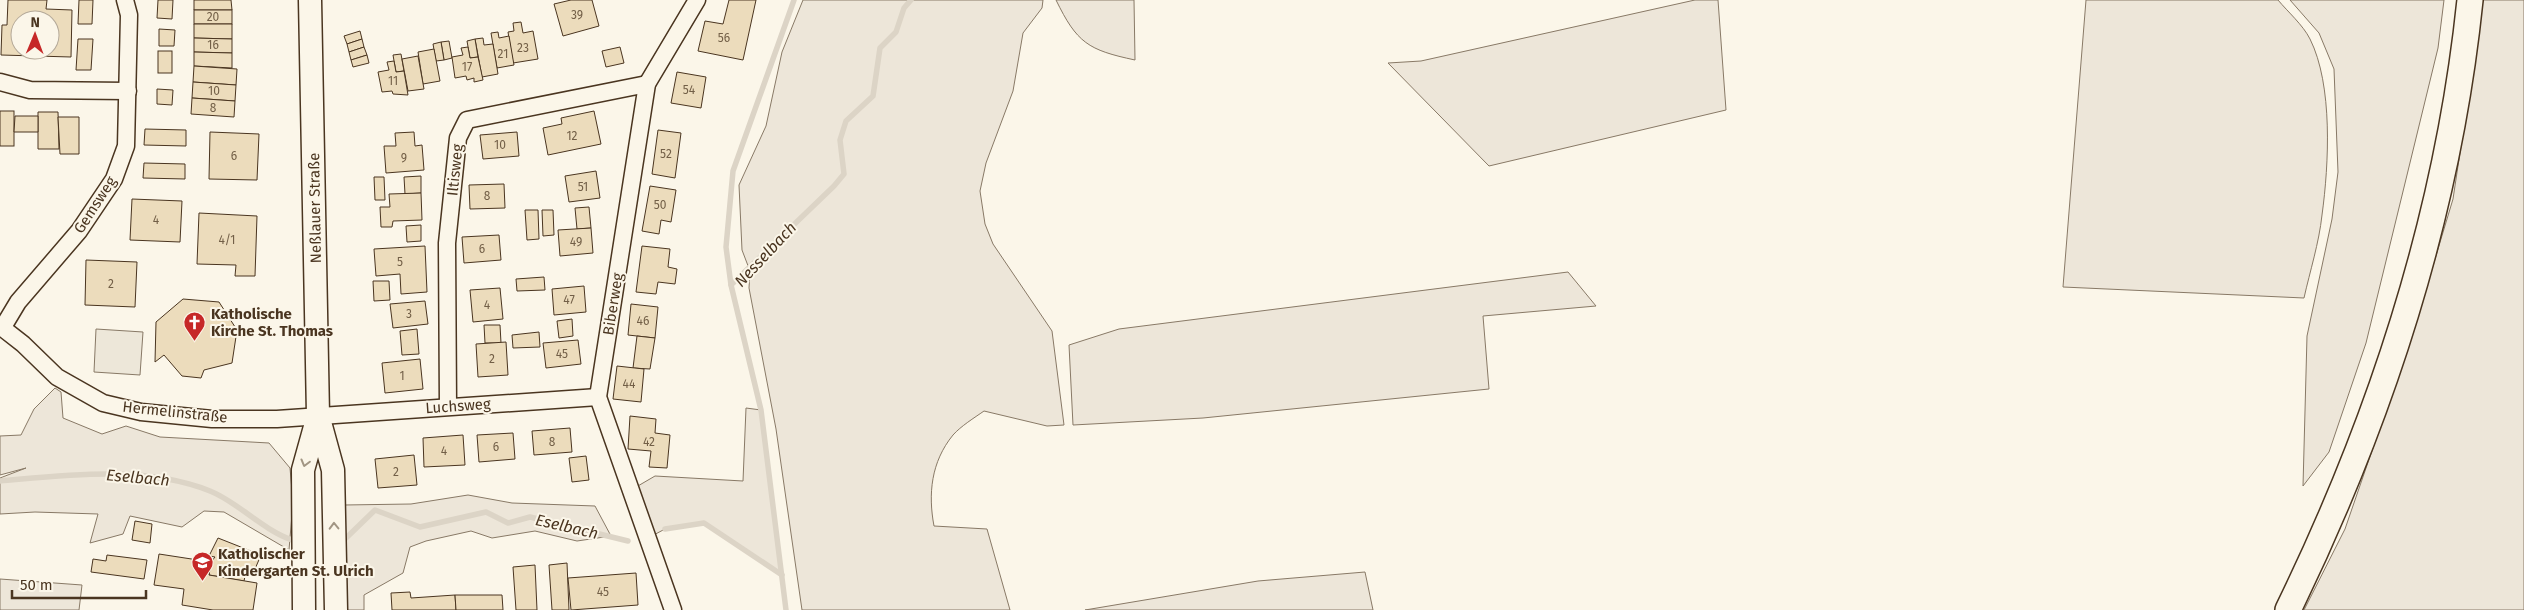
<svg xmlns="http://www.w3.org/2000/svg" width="2524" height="610" font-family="'Fira Sans',sans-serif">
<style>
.green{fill:#ede6d9;stroke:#887966}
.parking{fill:#ede7d9;stroke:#887966}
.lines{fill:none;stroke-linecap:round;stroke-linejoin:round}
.stream{stroke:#dcd4c6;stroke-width:5.5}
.building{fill:#ecdcbc;stroke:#4a3520;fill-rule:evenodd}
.minor-casing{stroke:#4a3520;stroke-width:19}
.secondary-casing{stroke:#4a3520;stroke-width:25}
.primary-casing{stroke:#4a3520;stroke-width:28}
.minor{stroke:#fbf6e9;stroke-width:16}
.secondary{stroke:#fbf6e9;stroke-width:22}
.primary{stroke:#fbf6e9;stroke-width:25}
.oneway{stroke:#a29684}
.labels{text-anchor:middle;stroke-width:4;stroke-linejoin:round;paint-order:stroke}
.number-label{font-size:12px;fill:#725f47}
.street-label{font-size:15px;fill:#4a3520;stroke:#fbf6e9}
.poi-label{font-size:15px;font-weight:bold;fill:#4a3520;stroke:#fbf6e9;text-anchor:start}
.water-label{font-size:16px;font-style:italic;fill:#4a3520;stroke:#fbf6e9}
</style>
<rect width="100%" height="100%" fill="#fbf6e9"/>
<g class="green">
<path d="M803,0H1043L1042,8L1023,33L1013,91L986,163L980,191L985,224L993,244L1052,331L1064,425L1047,426L984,411C974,418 961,426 953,435C931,462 928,494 934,526L987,529L1010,610H802L776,429L749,288L750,271L742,250L739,185L766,126L782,52Z"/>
<path d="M1056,0H1134L1135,60C1088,50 1077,43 1056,0Z"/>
<path d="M1695,0H1718L1726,110L1489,166L1388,63L1421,61Z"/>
<path d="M2086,0H2278C2288,12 2303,25 2310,39C2333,85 2329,164 2322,215C2319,243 2310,271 2304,298L2063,287Z"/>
<path d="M2290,0H2444L2438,48L2366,343L2329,452L2303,486L2307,336L2332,219L2338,172L2334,69L2319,33Z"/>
<path d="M2483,0H2524V610H2304L2345,529L2414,329L2453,199Z"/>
<path d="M1568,272L1596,306L1483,316L1489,389L1203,418L1073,425L1069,345L1119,329Z"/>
<path d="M55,388L61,392L63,418L102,434L126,426L160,437L269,443L290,468L293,502L289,550L224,512L204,511L182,527L130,516L123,534L90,543L98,514L35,512L0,514V478L26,468L0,475V436L21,435L34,409Z"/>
<path d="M746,408L761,410L782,575L704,523L665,529L648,538L631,490L655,476L743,481Z"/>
<path d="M468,495L512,503L595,506L611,536L577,541L535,531L492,538L471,531L426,541L410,547L403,573L364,595V610H346L344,505L411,504Z"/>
<path d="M1365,572L1373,610H1085L1258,581Z"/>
<path d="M0,579L82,585L79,610H0Z"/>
</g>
<path class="parking" d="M96,329L143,332L140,375L94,372Z"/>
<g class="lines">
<g class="stream">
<path d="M731,285L726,247L733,171L794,0"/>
<path d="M0,481C69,475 144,465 210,491C238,502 261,529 292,540"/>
<path d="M665,529L704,523L782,575"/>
<path d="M345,539L375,510L420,527L486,512L508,523L530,517L628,541"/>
<path d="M786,610L761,410L731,285L834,186L844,174L840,140L846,121L873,96L880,48L896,32L904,8L911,0"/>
</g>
</g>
<g class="building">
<path d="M8,0H47L46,9L72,10L71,57L1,55L2,25H7ZM20,20H50V50H20Z"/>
<path d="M79,0H93L92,24H78Z"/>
<path d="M158,0H173L172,19L157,18Z"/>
<path d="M194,0H231L232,10H194Z"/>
<path d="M571,0H592L599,26L563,36L554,4Z"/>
<path d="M729,0H756L743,60L698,51L705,21L723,24Z"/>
<rect x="194" y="10" width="38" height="14"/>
<path d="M521,22L523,33L533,31L538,59L513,63L508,32L514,31L513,23Z"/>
<path d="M194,24H232V39L194,38Z"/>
<path d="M159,29L175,30L174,46H159Z"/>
<path d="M360,31L362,39L347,44L344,36Z"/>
<path d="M498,32L499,38L509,36L514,65L497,68L491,33Z"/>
<path d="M194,38L232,39V53L194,52Z"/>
<path d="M483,38L484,45L493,44L498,74L482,77L475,39Z"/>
<path d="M78,39H93L91,70H76Z"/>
<path d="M362,39L364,47L349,52L347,44Z"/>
<path d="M475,39L478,57L470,58L467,41Z"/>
<path d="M449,41L452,58L444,60L441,42Z"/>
<path d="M441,42L444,60L436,61L433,44Z"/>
<path d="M364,47L367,55L351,60L349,52Z"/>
<path d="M468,47L470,58L478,57L483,80L474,82V78L467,80L466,76L455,78L452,57L463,55L461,48Z"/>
<path d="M620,47L624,63L606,67L602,51Z"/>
<path d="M434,49L440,81L423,84L418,52Z"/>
<rect x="158" y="51" width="14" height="22"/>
<path d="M194,52L232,53V68L194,66Z"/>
<path d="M401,54L404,71L396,72L393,55Z"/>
<path d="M367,55L369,63L353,67L351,60Z"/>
<path d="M418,56L424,89L408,91L402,59Z"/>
<path d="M394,61L396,72L404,71L408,95L393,94L392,91L382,92L378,72L389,70L387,62Z"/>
<path d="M194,66L237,69L236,85L193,82Z"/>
<path d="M677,72L706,77L701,108L671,103Z"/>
<path d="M193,82L236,85L235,101L192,98Z"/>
<path d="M157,89L173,90L172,105L157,104Z"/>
<path d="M192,98L235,101L234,117L191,114Z"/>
<rect x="0" y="111" width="14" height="35"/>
<path d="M594,111L601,144L548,155L543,128L562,124L561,118Z"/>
<path d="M38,112H58L59,149H38Z"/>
<path d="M15,116H38V132H14Z"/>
<path d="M58,117H79V154H60Z"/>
<path d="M145,129L186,130V146L144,145Z"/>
<path d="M658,130L681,133L675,178L652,174Z"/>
<path d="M210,132L259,134L257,180L209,179Z"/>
<path d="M414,132L415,146L422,145L424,170L386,173L384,146H396L395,133Z"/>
<path d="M517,132L519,156L483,159L480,135Z"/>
<path d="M144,163L185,164V179L143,178Z"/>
<path d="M596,171L600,198L569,202L565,176Z"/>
<path d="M421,176V193L405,194L404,177Z"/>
<path d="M374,177H384L385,200H375Z"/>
<path d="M504,184L505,208L470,209L469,185Z"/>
<path d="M650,186L676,190L671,222L661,220L659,234L642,231Z"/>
<path d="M421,193L422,220L393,221L392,227H381L380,207H390L389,194Z"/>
<path d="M132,199L182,201L180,242L130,240Z"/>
<path d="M589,207L591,228L577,229L575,208Z"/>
<path d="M525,210H538L539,239L527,240Z"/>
<path d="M542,210H553L554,235L543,236Z"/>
<path d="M199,213L257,216L255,276H235L236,265L197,264Z"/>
<path d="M421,225V241L407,242L406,226Z"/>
<path d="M591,228L593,253L560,256L558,230Z"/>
<path d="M499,235L501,260L464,263L462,237Z"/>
<path d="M425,246L427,292L401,294L400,274L376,276L374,249Z"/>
<path d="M642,246L670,249L668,267L677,269L675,284L658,282L656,294L636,292Z"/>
<path d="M86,260L137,262L135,307L85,305Z"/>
<path d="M544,277L545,290L517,291L516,279Z"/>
<path d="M373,281H389L390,300L374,301Z"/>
<path d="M584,286L586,312L554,315L552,289Z"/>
<path d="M500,288L503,319L473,322L470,290Z"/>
<path d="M183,299L219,302L237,330L232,363L204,370L201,378L182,376L164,355L155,362L156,322Z"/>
<path d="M425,301L428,324L393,328L390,304Z"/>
<path d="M631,304L658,307L655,338L628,335Z"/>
<path d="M572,319L573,336L559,338L557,321Z"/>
<path d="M484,325H500L501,343H485Z"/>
<path d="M417,329L419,354L402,355L400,331Z"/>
<path d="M539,332L540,347L513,348L512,335Z"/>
<path d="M637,336L655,338L650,369L633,368Z"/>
<path d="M578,340L581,364L546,368L543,343Z"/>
<path d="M506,342L508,375L478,377L476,344Z"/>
<path d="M420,359L423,389L385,393L382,363Z"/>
<path d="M617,366L644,369L641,402L613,399Z"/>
<path d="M630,416L656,419L655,433L670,435L667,468L649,467L651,451L628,449Z"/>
<path d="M570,428L572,452L534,455L532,431Z"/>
<path d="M513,433L515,459L479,462L477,435Z"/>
<path d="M463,435L465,465L424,467L423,438Z"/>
<path d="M414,455L417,485L378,488L375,459Z"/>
<path d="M586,456L589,480L572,482L569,458Z"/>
<path d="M135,521L152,524L150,543L132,540Z"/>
<path d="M218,538L261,555L255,569L247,567L244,581L209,575L211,562L215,557L209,556Z"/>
<path d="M159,554L211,562L209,575L257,583L253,610H213L182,605L184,589L154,585Z"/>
<path d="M107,555L147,560L144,579L91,572L93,559L106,561Z"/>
<path d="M567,563L569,610H552L549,565Z"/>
<path d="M535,565L537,610H516L513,567Z"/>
<path d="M636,573L638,605L571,610L568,578Z"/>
<path d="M410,592L411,598L455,595L456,610H392L391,593Z"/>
<path d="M455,595H502L503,610H456Z"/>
</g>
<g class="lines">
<defs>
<g id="minor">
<path d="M0,82L30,90L128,91"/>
<path d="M0,326L23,344L57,377L103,403L141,412L212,419H277L598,397"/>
<path d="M3,327L18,302L79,231L114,179L126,146L129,15L125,0"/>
<path d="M448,406L447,243L458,138L467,120L647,84"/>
<path d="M673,610L598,397L647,84L697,0"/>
</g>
<g id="secondary">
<path d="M310,0L318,415L333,470L336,610"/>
<path d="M304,610L303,470L318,416"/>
</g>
<path id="primary" d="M2288,610C2382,417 2448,214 2470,0"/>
</defs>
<use href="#minor" class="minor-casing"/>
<use href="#secondary" class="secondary-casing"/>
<use href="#primary" class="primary-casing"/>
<use href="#minor" class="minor"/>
<use href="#secondary" class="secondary"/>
<use href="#primary" class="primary"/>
</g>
<defs><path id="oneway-chevron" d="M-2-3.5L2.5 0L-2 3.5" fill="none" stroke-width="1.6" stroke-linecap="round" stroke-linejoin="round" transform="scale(1.25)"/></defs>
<g class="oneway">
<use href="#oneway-chevron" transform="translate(305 463) rotate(105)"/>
<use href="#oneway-chevron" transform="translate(334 526) rotate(-91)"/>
</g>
<defs>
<symbol id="church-pin" viewBox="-11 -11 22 30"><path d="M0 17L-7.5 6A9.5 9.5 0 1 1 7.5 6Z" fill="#c62828" stroke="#fbf6e9"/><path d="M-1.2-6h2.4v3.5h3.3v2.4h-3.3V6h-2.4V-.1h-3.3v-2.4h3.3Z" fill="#fff"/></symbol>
<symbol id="school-pin" viewBox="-11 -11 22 30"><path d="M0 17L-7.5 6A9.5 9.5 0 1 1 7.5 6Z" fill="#c62828" stroke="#fbf6e9"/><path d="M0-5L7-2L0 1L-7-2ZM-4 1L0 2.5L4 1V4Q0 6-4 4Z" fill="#fff"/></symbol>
</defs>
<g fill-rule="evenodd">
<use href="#church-pin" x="182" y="310" width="25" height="34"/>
<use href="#school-pin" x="190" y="550" width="25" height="34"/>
</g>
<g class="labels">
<g class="number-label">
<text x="577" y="19">39</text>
<text x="213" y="21">20</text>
<text x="724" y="42">56</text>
<text x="213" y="49">16</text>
<text x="523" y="52">23</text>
<text x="503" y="58">21</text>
<text x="467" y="71">17</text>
<text x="393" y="85">11</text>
<text x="689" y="94">54</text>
<text x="214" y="95">10</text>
<text x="213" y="112">8</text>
<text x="572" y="140">12</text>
<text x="500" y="149">10</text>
<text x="666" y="158">52</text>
<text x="234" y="160">6</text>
<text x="404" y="162">9</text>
<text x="583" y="191">51</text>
<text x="487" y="200">8</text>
<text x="660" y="209">50</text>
<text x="156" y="224">4</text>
<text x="227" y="244">4/1</text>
<text x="576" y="246">49</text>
<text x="482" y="253">6</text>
<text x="400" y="266">5</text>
<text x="111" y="288">2</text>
<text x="569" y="304">47</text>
<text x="487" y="309">4</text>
<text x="409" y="318">3</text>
<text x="643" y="325">46</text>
<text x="562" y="358">45</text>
<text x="492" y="363">2</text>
<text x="402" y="380">1</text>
<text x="629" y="388">44</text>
<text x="552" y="446">8</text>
<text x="649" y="446">42</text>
<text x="496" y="451">6</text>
<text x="444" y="455">4</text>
<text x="396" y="476">2</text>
<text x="603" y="596">45</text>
</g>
<g class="street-label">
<text transform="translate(455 170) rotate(-84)" y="5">Iltisweg</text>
<text transform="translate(95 205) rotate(-57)" y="5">Gemsweg</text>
<text transform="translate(315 208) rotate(-91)" y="5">Neßlauer Straße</text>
<text transform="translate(613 304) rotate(-81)" y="5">Biberweg</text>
<text transform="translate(458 406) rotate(-4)" y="5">Luchsweg</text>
<text transform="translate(175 412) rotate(6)" y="5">Hermelinstraße</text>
</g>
<g class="poi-label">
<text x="211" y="319">Katholische<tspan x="211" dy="17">Kirche St. Thomas</tspan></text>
<text x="218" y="559">Katholischer<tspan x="218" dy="17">Kindergarten St. Ulrich</tspan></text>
</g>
<g class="water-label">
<text transform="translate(765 254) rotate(-47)" y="6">Nesselbach</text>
<text transform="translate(138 477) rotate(5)" y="6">Eselbach</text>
<text transform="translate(567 526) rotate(13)" y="6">Eselbach</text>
</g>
</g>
<g transform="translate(35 35) rotate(1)"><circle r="24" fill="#fbf6e9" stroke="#b4a999"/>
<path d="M0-4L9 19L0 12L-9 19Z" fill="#c62828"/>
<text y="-8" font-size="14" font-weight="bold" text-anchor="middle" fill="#4a3520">N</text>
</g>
<path d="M12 590v8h134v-8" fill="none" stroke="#4a3520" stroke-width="2.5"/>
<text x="20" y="590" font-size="15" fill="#4a3520" stroke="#fbf6e9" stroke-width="4" paint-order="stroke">50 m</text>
</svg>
